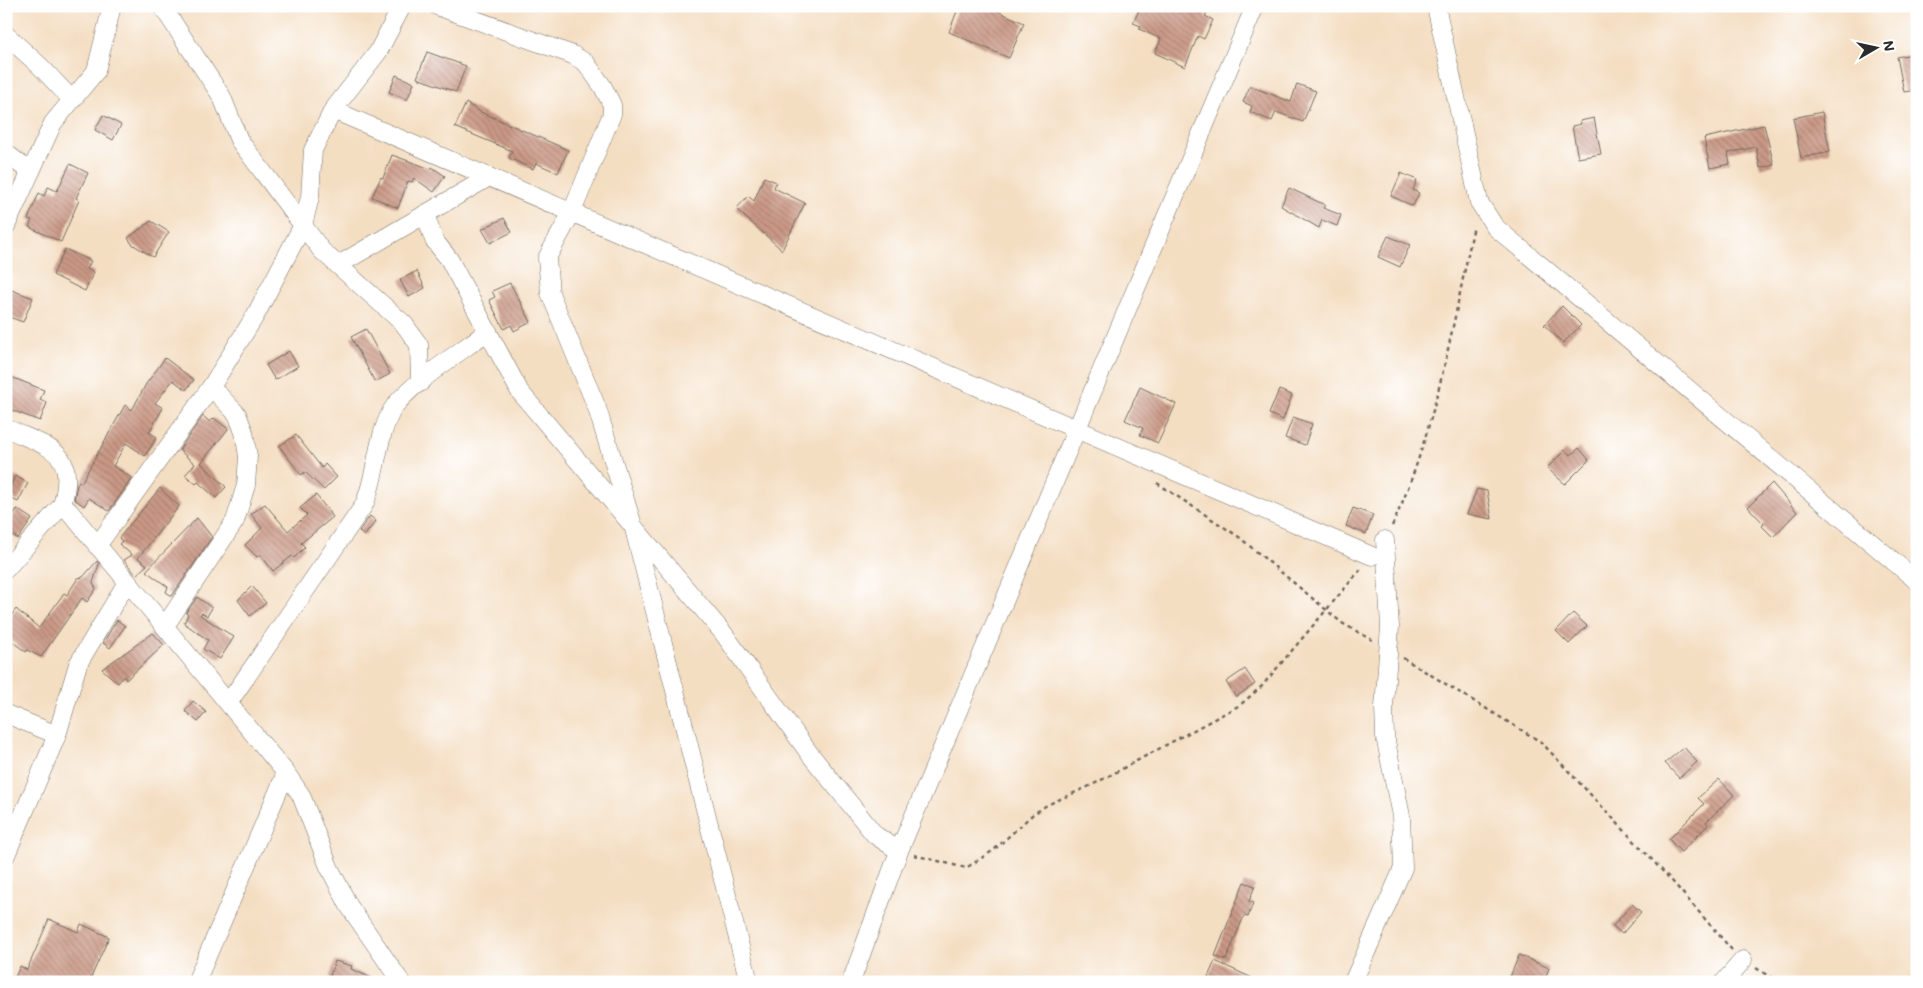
<svg xmlns="http://www.w3.org/2000/svg" width="1923" height="988" font-family="Mali,sans-serif">
<style>
.building{fill:url(#building-back-hatch)}
.lines{fill:none;stroke-linecap:round;stroke-linejoin:round}
.minor-casing{stroke:#716a60;stroke-width:19}
.path{stroke:#716a60;stroke-width:2.5;stroke-dasharray:4 4;stroke-linecap:butt}
.minor{stroke:#fff;stroke-width:18}
</style>
<defs>
<pattern id="building-back-hatch" width="6" height="6" patternUnits="userSpaceOnUse" patternTransform="scale(1.25)"><rect width="6" height="6" fill="#cb9986"/><path d="M-1 5l2 2M0 0l6 6M5-1l2 2" fill="none" stroke="#a57d6e"/></pattern>
</defs>
<rect width="100%" height="100%" fill="#fff"/>
<filter id="ink" filterUnits="userSpaceOnUse"><feTurbulence type="fractalNoise" baseFrequency=".02" numOctaves="2"/><feDisplacementMap in="SourceGraphic" scale="10" xChannelSelector="R" yChannelSelector="G"/><feConvolveMatrix kernelMatrix="1 2 1 2 8 2 1 2 1" color-interpolation-filters="sRGB"/></filter>
<filter id="wash" filterUnits="userSpaceOnUse"><feTurbulence type="fractalNoise" baseFrequency=".0096" numOctaves="4" result="noise"/><feDisplacementMap in="SourceGraphic" scale="20" xChannelSelector="R" yChannelSelector="G"/><feGaussianBlur stdDeviation="1.12" result="paint"/><feColorMatrix in="noise" values="0 0 0 0 0 0 0 0 0 0 0 0 0 0 0 0 0 1.4 0 .05"/><feComposite in="paint" operator="in"/></filter>
<g filter="url(#wash)">
<rect width="100%" height="100%" fill="#f4dec2"/>
<g id="blocks">
<g class="building">
<path d="M959,6H986L1024,23L1009,58L949,32Z"/>
<path d="M1141,6H1197L1208,11L1205,16L1213,20L1204,39L1198,36L1185,67L1155,53L1161,39L1139,29L1141,26L1133,23Z"/>
<path d="M427,52L466,66L456,92L417,78Z"/>
<path d="M1917,53V90L1904,92L1897,57Z"/>
<path d="M396,75L414,83L407,100L389,92Z"/>
<path d="M1297,84L1316,91L1303,122L1276,112L1272,121L1250,112L1252,106L1243,102L1250,86L1291,102Z"/>
<path d="M466,103L481,112L568,150L558,173L536,163L533,169L509,158L512,151L455,127Z"/>
<path d="M1822,112L1830,152L1801,158L1793,118Z"/>
<path d="M103,115L121,125L113,140L95,130Z"/>
<path d="M1594,118L1601,154L1578,158L1572,126L1581,124L1580,121Z"/>
<path d="M1764,125L1774,165L1760,168L1756,147L1728,153L1730,164L1710,168L1704,138Z"/>
<path d="M392,155L431,169L432,167L445,176L434,192L414,178L412,182L408,181L398,208L372,197L381,177L383,178Z"/>
<path d="M70,164L88,173L76,198L79,200L61,242L29,227L32,220L28,219L39,193L44,196L48,187L57,191Z"/>
<path d="M1401,173L1417,180L1413,190L1419,193L1413,206L1391,196Z"/>
<path d="M764,177L776,182L774,188L805,203L782,250L736,209L748,196L754,201Z"/>
<path d="M1289,188L1325,205L1323,208L1341,215L1337,226L1322,220L1319,228L1281,206Z"/>
<path d="M504,218L512,232L490,243L482,229Z"/>
<path d="M151,221L169,232L153,257L132,244L128,238Z"/>
<path d="M1388,236L1410,245L1400,267L1378,257Z"/>
<path d="M65,249L91,261L87,269L94,272L85,291L53,275Z"/>
<path d="M417,271L425,288L409,297L400,280Z"/>
<path d="M510,283L531,322L514,331L511,325L504,329L489,300L495,297L492,291Z"/>
<path d="M9,289L33,298L23,322L6,316V295Z"/>
<path d="M1562,306L1581,325L1563,343L1544,325Z"/>
<path d="M366,329L390,374L375,382L351,337Z"/>
<path d="M289,351L298,366L275,380L266,365Z"/>
<path d="M165,358L194,380L186,390L173,380L155,403L163,408L149,432L157,437L145,456L126,443L113,466L132,478L109,511L89,498L84,506L74,499L77,485L79,481L81,483L125,405L132,410L146,384Z"/>
<path d="M6,375L44,390L40,400L47,403L40,421L6,408Z"/>
<path d="M1140,387L1176,404L1158,443L1140,435L1143,428L1125,420Z"/>
<path d="M1279,390L1292,395L1283,420L1269,414Z"/>
<path d="M203,416L210,422L214,418L228,429L201,463L226,487L216,498L198,482L196,484L185,475L195,464L179,450Z"/>
<path d="M1293,417L1312,424L1305,445L1285,438Z"/>
<path d="M296,435L322,468L325,464L337,477L324,490L305,472L301,475L279,446Z"/>
<path d="M1579,448L1589,460L1565,484L1547,468L1565,450L1571,455Z"/>
<path d="M15,476L28,483L18,502L6,496Z"/>
<path d="M1772,483L1797,512L1773,537L1762,526L1764,524L1748,507Z"/>
<path d="M160,488L179,506L138,558L147,565L136,575L124,560L132,555L119,544L122,541L119,538Z"/>
<path d="M1477,489L1487,491L1492,519L1467,514Z"/>
<path d="M316,495L333,517L301,543L305,547L294,558L292,556L273,571L260,554L257,557L245,545L262,528L251,514L265,504L288,531L307,515L300,508Z"/>
<path d="M1353,508L1373,515L1366,534L1346,526Z"/>
<path d="M17,509L32,519L18,539L6,531V526Z"/>
<path d="M370,516L376,521L364,536L359,531Z"/>
<path d="M197,518L212,537L172,596L166,592L168,587L146,571Z"/>
<path d="M97,561L99,564L93,583L96,589L87,602L82,598L41,657L27,650L26,652L6,637V622L16,609L39,628L64,593L67,595L78,578L83,577Z"/>
<path d="M252,586L266,603L250,616L238,600Z"/>
<path d="M197,597L212,608L207,616L202,613L200,615L234,637L220,659L203,649L208,640L184,623L188,615L186,613Z"/>
<path d="M1573,613L1587,626L1569,644L1556,631Z"/>
<path d="M117,620L125,626L110,648L103,643Z"/>
<path d="M153,633L164,645L126,680L124,676L118,683L102,669Z"/>
<path d="M1245,669L1255,684L1236,697L1226,682Z"/>
<path d="M193,701L206,712L198,722L185,711Z"/>
<path d="M1684,747L1697,762L1679,778L1665,763Z"/>
<path d="M1719,779L1734,795L1706,822L1708,825L1681,852L1669,839L1704,804L1698,798Z"/>
<path d="M1244,882L1255,886L1249,901L1253,903L1248,917L1244,916L1226,960L1215,956Z"/>
<path d="M1632,904L1641,912L1622,934L1613,926Z"/>
<path d="M49,919L78,932L81,924L109,937L89,982H13L20,966L27,970Z"/>
<path d="M1519,955L1549,968L1544,982H1508Z"/>
<path d="M335,961L352,966L351,969L381,982H328Z"/>
<path d="M1215,961L1261,982H1214L1207,979Z"/>
</g>
</g>
</g>
<g filter="url(#ink)">
<use href="#blocks" fill-opacity="0" stroke="#716a60" stroke-width="1"/>
<g class="lines">
<defs>
<g id="minor">
<path d="M162,6L222,97L239,140L322,251L404,324L419,345L420,383"/>
<path d="M437,6L573,55L586,63L603,87L612,105V114L572,212L547,258L550,293L597,408L634,529L749,982"/>
<path d="M1436,6L1479,202L1495,227L1917,581"/>
<path d="M6,35L41,67L71,99"/>
<path d="M333,110L1372,556"/>
<path d="M6,153L30,172"/>
<path d="M425,214L434,240L449,259L520,392L724,634L809,753L875,835L899,851"/>
<path d="M6,226L53,123L96,71L112,6"/>
<path d="M340,264L489,177"/>
<path d="M6,428C49,448 78,450 62,505L6,569"/>
<path d="M62,505L69,511L286,773L301,795L329,867L349,906L401,982"/>
<path d="M97,546L211,387L255,316L303,225L310,197L313,150L333,110L378,52L402,6"/>
<path d="M165,626L235,521L246,485L248,456L244,432L237,414L211,387"/>
<path d="M229,702L364,505C377,475 376,441 391,412C402,389 465,349 488,331"/>
<path d="M6,714L57,735"/>
<path d="M6,855L57,735L78,664L127,582"/>
<path d="M196,982L286,773"/>
<path d="M851,982L899,851L1255,6"/>
<path d="M1353,982L1403,868L1401,816L1385,736L1384,707L1390,627L1385,540"/>
<path d="M1724,982L1743,960"/>
</g>
</defs>
<use href="#minor" class="minor-casing"/>
<g class="path">
<path d="M1157,483L1239,537L1342,623L1372,640"/>
<path d="M1392,526C1436,431 1452,327 1474,226"/>
<path d="M1403,658L1541,742L1672,881L1732,950"/>
<path d="M914,855L966,868L994,850L1032,815L1047,805L1094,784L1240,705L1261,687L1361,569"/>
<path d="M1756,968L1778,982"/>
</g>
<use href="#minor" class="minor"/>
</g>
</g>
<rect width="1923" height="988" fill="none" stroke="#fff" stroke-width="25"/>
<g transform="translate(1876 48) rotate(81)" stroke="#ffffff" stroke-width="4" paint-order="stroke">
<path d="M0-4L9 19L0 12L-9 19Z" fill="#2b2b2b"/>
<text y="-8" font-size="14" font-weight="bold" text-anchor="middle" fill="#2b2b2b">N</text>
</g>
</svg>
